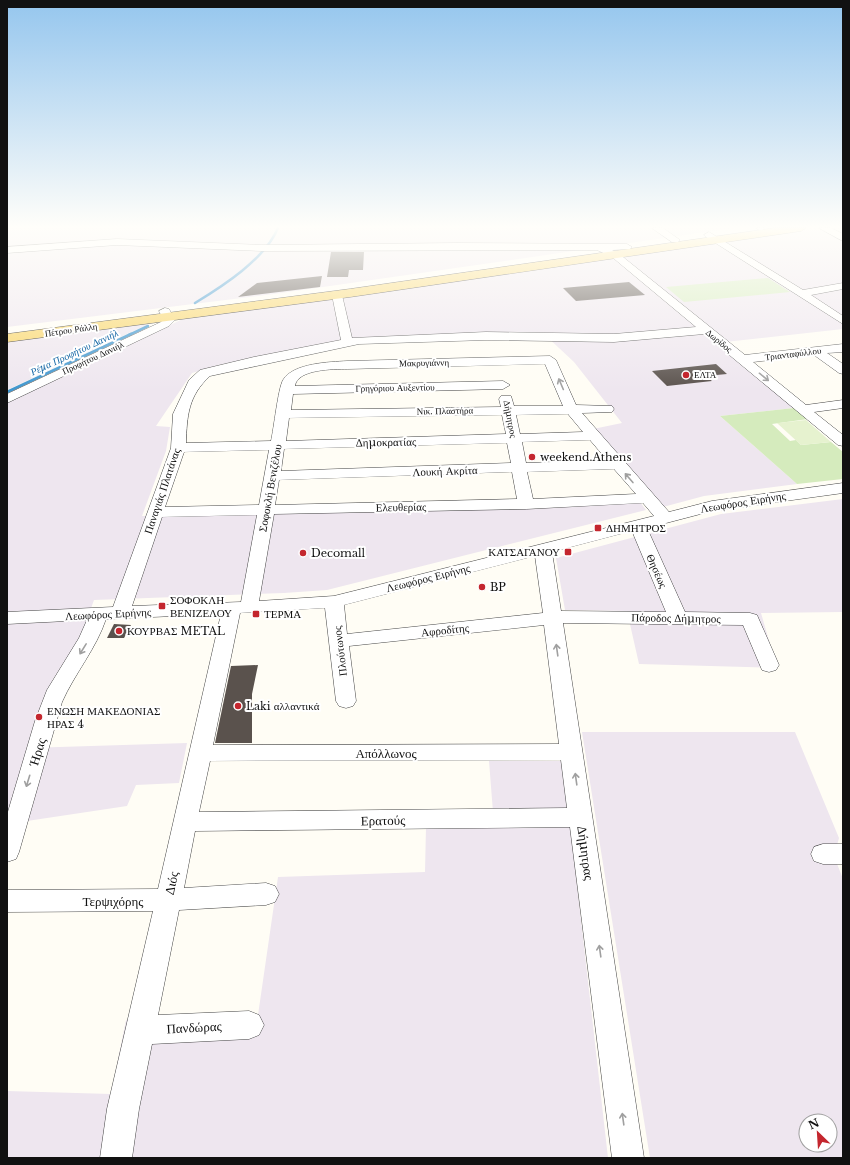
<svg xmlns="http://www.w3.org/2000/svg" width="850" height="1165" font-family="'Libre Baskerville',serif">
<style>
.industrial{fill:#eee6ef;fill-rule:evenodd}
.green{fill:#d5ebbd}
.pitch{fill:#e6f2cf}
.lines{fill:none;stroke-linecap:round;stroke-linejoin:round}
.stream-far1{stroke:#3f96cf;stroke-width:2.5}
.stream{stroke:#3f96cf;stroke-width:3}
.building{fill:#5a524d}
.minor-casing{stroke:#444;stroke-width:1}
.major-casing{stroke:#222;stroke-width:1}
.minor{fill:#fff;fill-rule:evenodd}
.major{fill:#f9d66b;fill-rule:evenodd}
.oneway{stroke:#a0a0a0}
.poi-dot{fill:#c4262e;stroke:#fff;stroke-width:1.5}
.labels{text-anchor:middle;stroke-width:4;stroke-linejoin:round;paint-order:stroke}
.far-street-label{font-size:9px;fill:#111;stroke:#fff}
.far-poi-label{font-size:9px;fill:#111;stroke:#fff;text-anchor:start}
.far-water-label{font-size:10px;font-style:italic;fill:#1768a6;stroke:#fff}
.street-label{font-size:11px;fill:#111;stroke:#fff}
.poi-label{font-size:11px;fill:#111;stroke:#fff;text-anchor:start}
.near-street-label{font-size:13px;fill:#111;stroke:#fff}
</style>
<rect width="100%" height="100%" fill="#fffdf5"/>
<g class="industrial">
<path d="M7,228H734L274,294L7,327Z"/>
<path d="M815,228H843V329L716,343L794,408L720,416L797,484L704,496L663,507L593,429L622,423L574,362L544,334H476L354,338L219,365L192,373L156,426L170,427L166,451L142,516L640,502L646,510L327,590L284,593L94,600L80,639L53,679L27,748L187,743L179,783L136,785L127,806L7,824V402L185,318Z"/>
<path d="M153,322L7,390V342Z"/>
<path d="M843,499V612L761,613L777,668L639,664L627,611L565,610L556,558L721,514Z"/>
<path d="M582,732H795L839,838L834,856L843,879V1158H650ZM806,1121H830V1145H806Z"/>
<path d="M489,761H563L608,1158H7V1091L111,1094L126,1020L258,1015L278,877L425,872L426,827L494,825Z"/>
</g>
<g class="green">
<path d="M768,278L790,292L684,302L666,287Z"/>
<path d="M794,408L808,419L772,424L790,441L796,440L801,445L831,442L843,452V479L797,484L720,416Z"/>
</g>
<path class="pitch" d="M806,420L831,442L801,445L777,423Z"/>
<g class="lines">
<g class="stream-far1">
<path d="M195,303C223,286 265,259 278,228"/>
<path d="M129,335L148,326"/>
</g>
<path class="stream" d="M7,392L131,334"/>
</g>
<g class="building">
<path d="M331,252H364L363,270H349L348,277H327Z"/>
<path d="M322,276L320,287L238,297L257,283Z"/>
<path d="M629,282L645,295L576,301L563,288Z"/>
<path d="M716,364L727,374L706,376L712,381L667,386L652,371Z"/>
<path d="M114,624L131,625L124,638H107Z"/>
<path d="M258,665L252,694V743H215L231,666Z"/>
</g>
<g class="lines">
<defs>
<g id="minor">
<path d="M652,228H663L680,240L678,242H672Z"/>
<path d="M756,228H765L761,231Z"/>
<path d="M819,228H831L843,234V241Z"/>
<path d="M709,232L803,290L843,283V289L811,295L843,316V324L706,237L704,235Z"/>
<path d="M117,239L262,245L457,243L627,244L632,247L630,249L612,250L618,253L745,355L843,344V352L827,353L843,364V374L839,373L814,355L753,362L806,405L843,400V408L814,412L843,435V446L838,445L704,334L614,342L486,340L359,344L210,376C188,396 187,416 186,443L271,441C274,428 278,389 283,380C293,363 330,362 347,361L550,356L556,360L576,405L612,406L614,409L612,412L582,413L669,512L712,501L843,483V493L712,511L647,528L685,612L750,613L757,615L779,665L776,670L769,672L762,670L743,625L563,623L644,1158H612L570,827L195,831L184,888L266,883L275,886L279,894L275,902L266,905L179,910L158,1015L249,1011L259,1015L264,1025L259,1035L249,1039L152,1044L139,1109L132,1158H100L107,1109L153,911L7,912V890L158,889L221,614L106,619C96,649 75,673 62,702L19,852L16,859L7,862V815L35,721L47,690L79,638L87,620L7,624V612L113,607L171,448L173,414L189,380L200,370L254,357L341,340L332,295L333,293H341L342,295L352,338L486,332L614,334L696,327L612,257L597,250L262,251L117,245L7,253V247ZM545,364L563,406H514L511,396H501L499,399L501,407L291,410L293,394L503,389L510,385L503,381L295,386C297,369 334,369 347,369ZM568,414L583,432L520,434L516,415ZM502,415L506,434L286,441L289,418ZM590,440L607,460L526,463L522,442ZM507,443L511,463L281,471L284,449ZM269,450L259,505L165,507L184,452ZM614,469L636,494L533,499L527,472ZM512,472L517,499L275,505L279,480ZM643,503L654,516L334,596L259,601L274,514L526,509ZM257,515L241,602L132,606L162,517ZM632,531L666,612L561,611L552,552ZM535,556L543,613L347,634L344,605ZM325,608L336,701L339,706L346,708L353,706L356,701L349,646L544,625L559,744L213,745L240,613ZM561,760L567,808L199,812L210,761Z"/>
<path d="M165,308L169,309L175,320L169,326L7,403V394L161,322L163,319L159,311Z"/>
<path d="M823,844H843V864H823L814,861L811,854L814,847Z"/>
</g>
<path id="major" d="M775,228H806L801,231L350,297L7,342V334L350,289Z"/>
</defs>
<use href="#minor" class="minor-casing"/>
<use href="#major" class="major-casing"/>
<use href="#minor" class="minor"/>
<use href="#major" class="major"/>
</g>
<defs><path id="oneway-shaft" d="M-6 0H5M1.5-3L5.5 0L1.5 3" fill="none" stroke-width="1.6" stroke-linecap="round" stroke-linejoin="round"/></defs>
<g class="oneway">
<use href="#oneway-shaft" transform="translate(764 377) rotate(39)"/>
<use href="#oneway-shaft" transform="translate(561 384) rotate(-113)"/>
<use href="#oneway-shaft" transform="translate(629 478) rotate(-131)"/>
<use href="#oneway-shaft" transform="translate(83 649) rotate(122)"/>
<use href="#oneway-shaft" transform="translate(557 650) rotate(-98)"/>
<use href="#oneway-shaft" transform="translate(576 779) rotate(-98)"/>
<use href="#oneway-shaft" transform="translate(28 781) rotate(107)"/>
<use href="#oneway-shaft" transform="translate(600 951) rotate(-98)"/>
<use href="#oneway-shaft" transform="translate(623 1119) rotate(-98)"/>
</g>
<linearGradient id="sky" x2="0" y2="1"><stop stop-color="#95c6ee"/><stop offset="0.58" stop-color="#fffefa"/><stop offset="1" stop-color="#fffefa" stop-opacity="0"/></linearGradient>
<rect width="850" height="391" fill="url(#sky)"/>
<g class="poi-dot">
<circle cx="686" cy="375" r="4"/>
<circle cx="532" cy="457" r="4"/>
<rect x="594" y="524" width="8" height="8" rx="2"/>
<rect x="564" y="548" width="8" height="8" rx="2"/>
<circle cx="303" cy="553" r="4"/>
<circle cx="482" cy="587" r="4"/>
<rect x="158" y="602" width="8" height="8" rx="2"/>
<rect x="252" y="610" width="8" height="8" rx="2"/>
<circle cx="119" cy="631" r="4"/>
<circle cx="238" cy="706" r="4"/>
<circle cx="39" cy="717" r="4"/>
</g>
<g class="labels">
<g class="far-street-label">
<text transform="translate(71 330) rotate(-8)" y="3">Πέτρου Ράλλη</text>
<text transform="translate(719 341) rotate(39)" y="3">Δωρίδος</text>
<text transform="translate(793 354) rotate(-7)" y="3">Τριανταφύλλου</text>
<text transform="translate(93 358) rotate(-25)" y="3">Προφήτου Δανιήλ</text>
<text transform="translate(424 363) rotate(-1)" y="3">Μακρυγιάννη</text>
<text transform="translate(395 388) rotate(-1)" y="3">Γρηγόριου Αυξεντίου</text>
<text transform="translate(445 411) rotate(-1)" y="3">Νικ. Πλαστήρα</text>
<text transform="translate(510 419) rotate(79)" y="3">Δήμητρος</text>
</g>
<g class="far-poi-label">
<text x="694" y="378">ΕΛΤΑ</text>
</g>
<g class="far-water-label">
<text transform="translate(74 352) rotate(-25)" y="4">Ρέμα Προφήτου Δανιήλ</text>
</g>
<g class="street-label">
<text transform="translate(386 442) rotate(-1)" y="4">Δημοκρατίας</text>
<text transform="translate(445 471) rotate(-2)" y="4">Λουκή Ακρίτα</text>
<text transform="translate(270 488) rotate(-80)" y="4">Σοφοκλή Βενιζέλου</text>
<text transform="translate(162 491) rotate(-71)" y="4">Παναγιάς Πλατάνας</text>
<text transform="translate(743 502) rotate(-9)" y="4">Λεωφόρος Ειρήνης</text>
<text transform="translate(401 507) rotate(-1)" y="4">Ελευθερίας</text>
<text transform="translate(657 571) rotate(66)" y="4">Θησέως</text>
<text transform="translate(428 578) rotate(-14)" y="4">Λεωφόρος Ειρήνης</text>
<text transform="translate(108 614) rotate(-3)" y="4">Λεωφόρος Ειρήνης</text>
<text transform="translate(676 618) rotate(1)" y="4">Πάροδος Δήμητρος</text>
<text transform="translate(445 630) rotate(-6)" y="4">Αφροδίτης</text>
<text transform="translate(340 651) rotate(-97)" y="4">Πλούτωνος</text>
</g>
<g class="poi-label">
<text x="540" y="461">weekend.Athens</text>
<text x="606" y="532">ΔΗΜΗΤΡΟΣ</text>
<text x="560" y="556" text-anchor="end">ΚΑΤΣΑΓΑΝΟΥ</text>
<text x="311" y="557">Decomall</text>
<text x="490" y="591">BP</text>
<text x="170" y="604">ΣΟΦΟΚΛΗ<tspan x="170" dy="13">ΒΕΝΙΖΕΛΟΥ</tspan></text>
<text x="264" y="618">ΤΕΡΜΑ</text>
<text x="127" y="635">ΚΟΥΡΒΑΣ METAL</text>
<text x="246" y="710">Laki αλλαντικά</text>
<text x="47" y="715">ΕΝΩΣΗ ΜΑΚΕΔΟΝΙΑΣ<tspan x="47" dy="13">ΗΡΑΣ 4</tspan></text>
</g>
<g class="near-street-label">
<text transform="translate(37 752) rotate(-73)" y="5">Ήρας</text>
<text x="386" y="758">Απόλλωνος</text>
<text transform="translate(383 820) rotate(-1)" y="5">Ερατούς</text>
<text transform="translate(586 853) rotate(82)" y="5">Δήμητρας</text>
<text transform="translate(171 883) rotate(-78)" y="5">Διός</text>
<text x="113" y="906">Τερψιχόρης</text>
<text transform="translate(194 1027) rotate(-3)" y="5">Πανδώρας</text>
</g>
</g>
<rect width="850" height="1165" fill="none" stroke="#111111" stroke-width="16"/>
<g transform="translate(818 1133) rotate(335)"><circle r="19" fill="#ffffff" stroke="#a0a0a0"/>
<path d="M0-3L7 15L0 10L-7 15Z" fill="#c4262e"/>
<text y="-6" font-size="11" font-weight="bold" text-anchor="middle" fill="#111111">N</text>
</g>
</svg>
